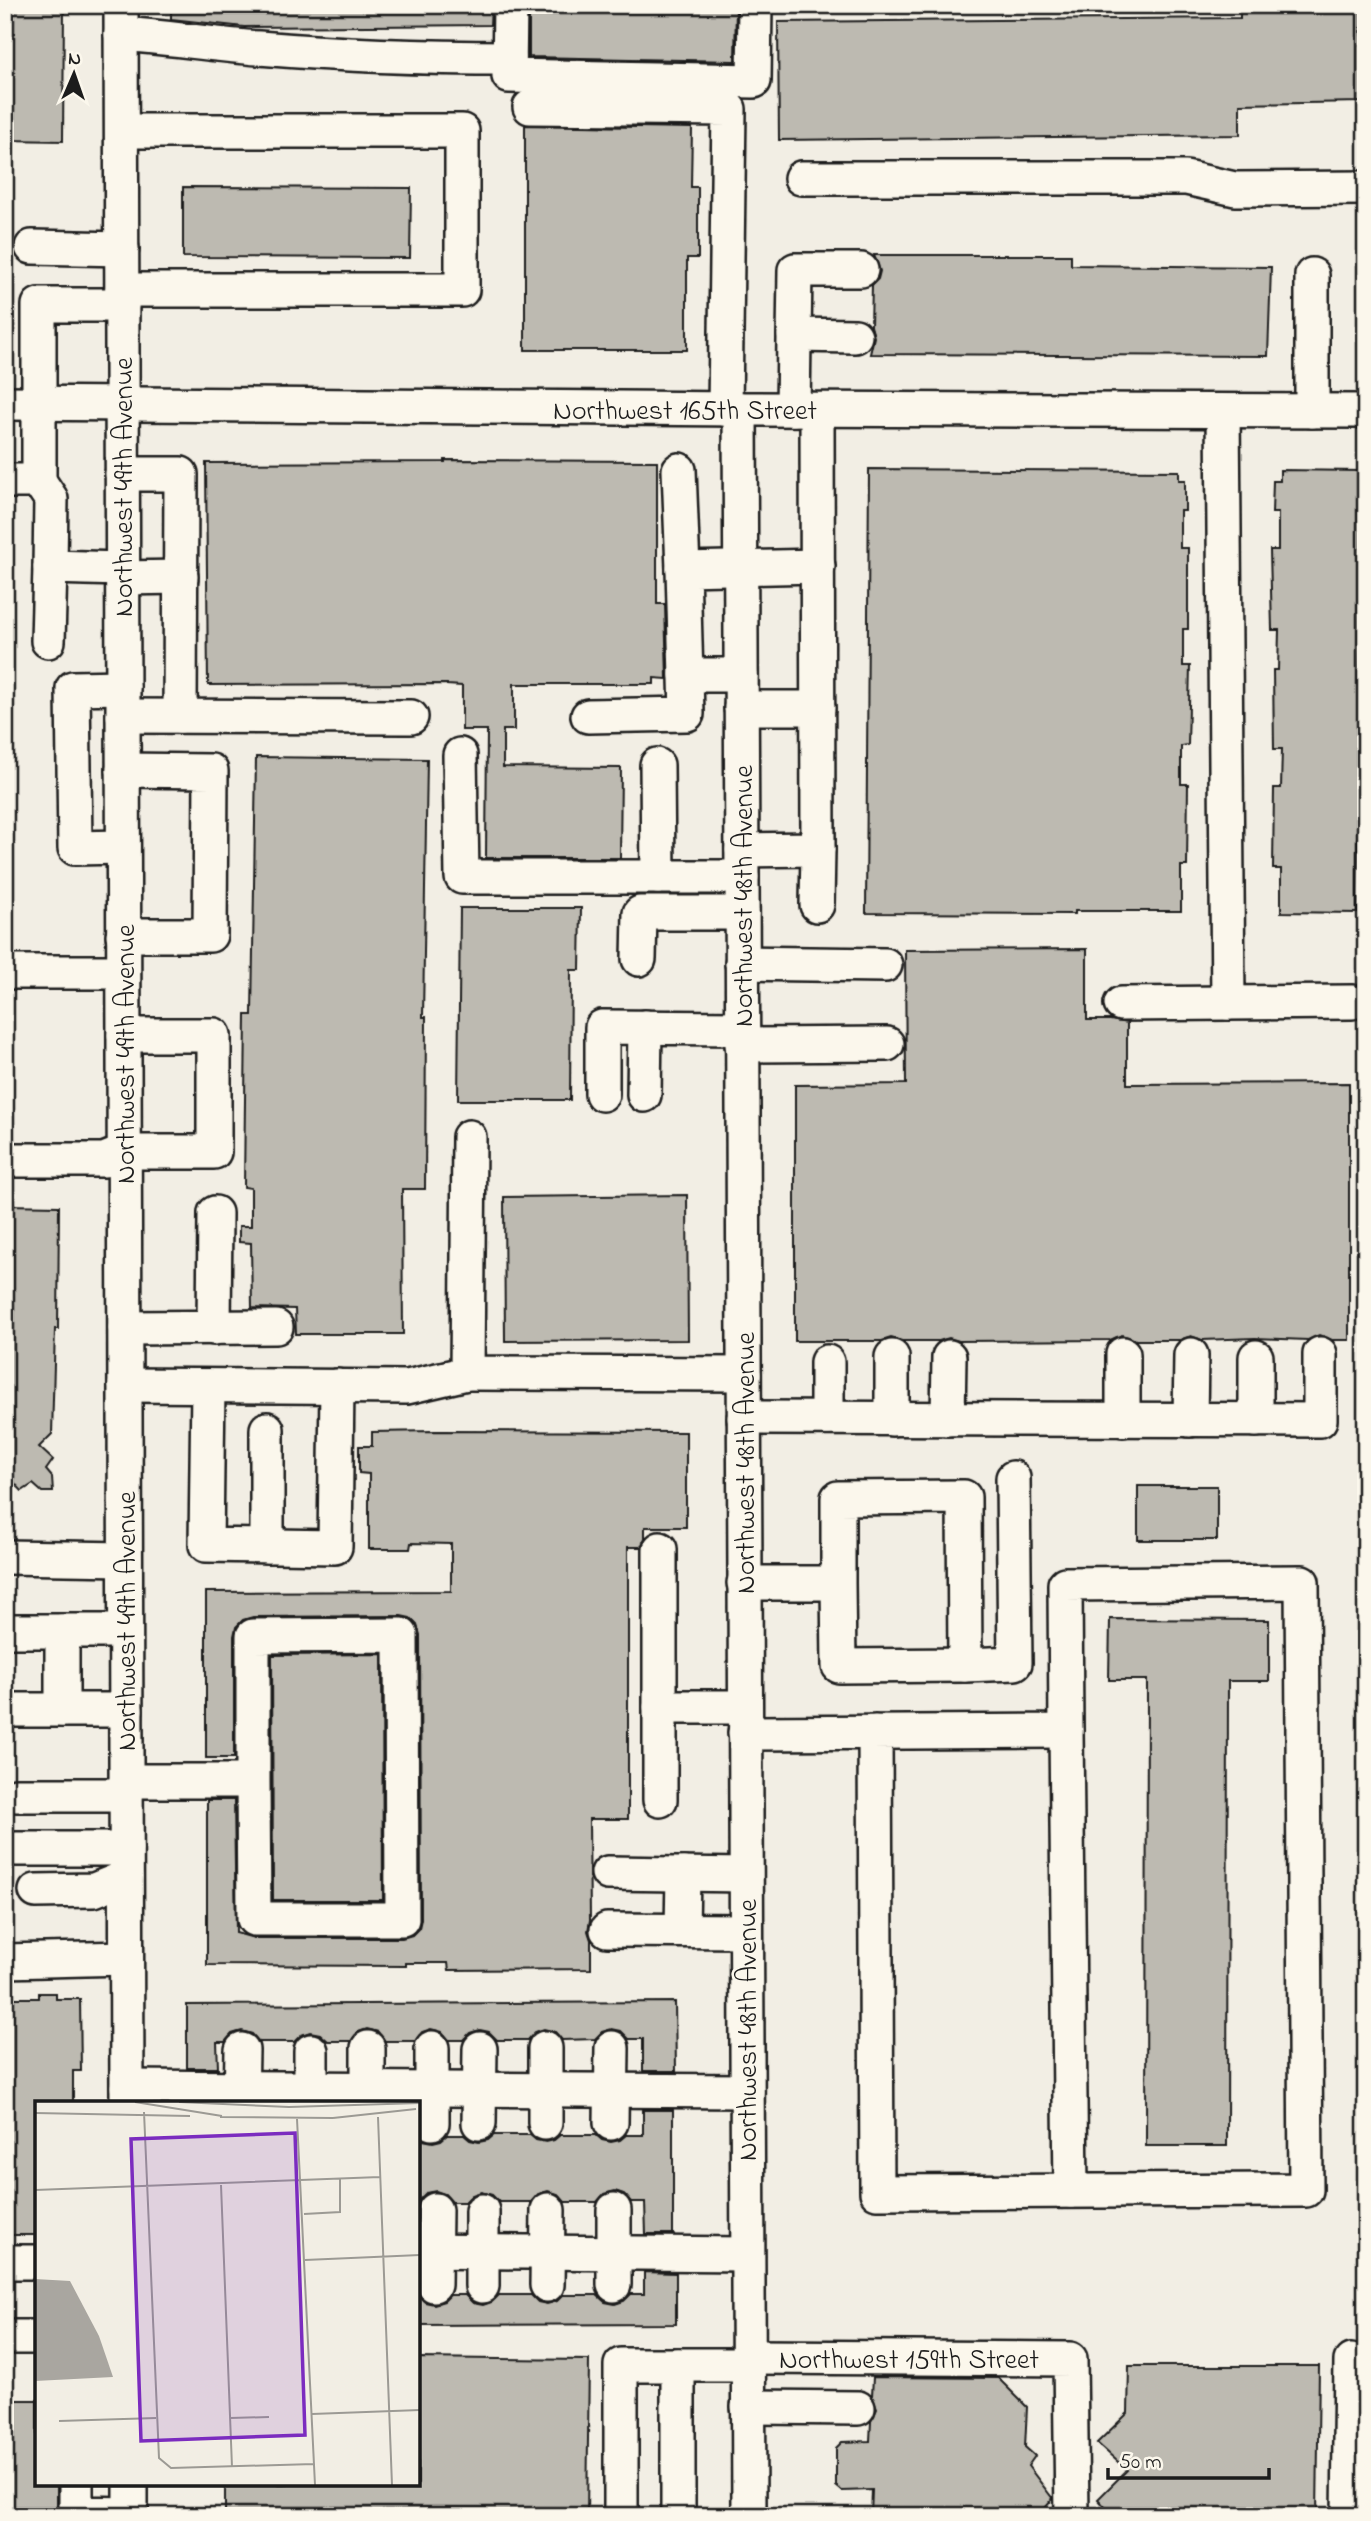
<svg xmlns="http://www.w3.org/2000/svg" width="1371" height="2521" font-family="'Indie Flower',sans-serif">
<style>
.building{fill:#bdbab1;stroke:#1c1c1c;stroke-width:2}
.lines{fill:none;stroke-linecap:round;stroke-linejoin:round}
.minor-casing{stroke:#1c1c1c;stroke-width:38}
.minor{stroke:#fbf7ec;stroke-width:33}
.labels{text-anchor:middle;stroke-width:5;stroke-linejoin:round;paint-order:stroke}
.street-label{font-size:28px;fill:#1c1c1c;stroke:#fbf7ec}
.inset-road{fill:none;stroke:#9c9a94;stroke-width:2}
.view{fill:#7b2cbf;fill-opacity:0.15;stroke:#7b2cbf;stroke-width:3.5}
.inset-edge{fill:none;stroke:#1c1c1c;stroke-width:3.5}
</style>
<rect width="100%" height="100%" fill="#f2eee4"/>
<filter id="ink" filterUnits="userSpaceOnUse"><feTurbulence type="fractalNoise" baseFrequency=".0143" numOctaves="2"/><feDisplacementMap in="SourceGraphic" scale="14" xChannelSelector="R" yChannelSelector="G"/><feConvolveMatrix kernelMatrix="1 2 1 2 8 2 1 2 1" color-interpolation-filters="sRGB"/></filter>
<g filter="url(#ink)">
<g class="building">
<path d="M5,5H64L63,141L5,140Z"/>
<path d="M171,5H491L490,25L244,27L171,19Z"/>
<path d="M529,5H736L735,61L529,57Z"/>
<path d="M1240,5H1361L1362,102L1240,104V135L779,140L778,22L1240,18Z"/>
<path d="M525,125L692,128L691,187H698V258H687V350H525Z"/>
<path d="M183,187L411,188L410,258L183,257Z"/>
<path d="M874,255H1071V265L1271,267L1268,356L870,354L874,337L871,326L872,285L878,279L880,271Z"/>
<path d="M445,460L657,461V604H665L667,679L654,678V684H514V730H503V767L621,768L620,858H486L487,730H462V686L447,685V684L208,685L206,463L445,462Z"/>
<path d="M869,469L1179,471V480H1185V511H1180V548H1188V629H1183V666H1190L1188,745L1181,746V784H1188L1187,866H1181V911H1075V914L866,913Z"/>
<path d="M1280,470L1362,471L1357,913L1281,912V869H1273L1274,788H1281L1282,749H1274L1273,670H1278L1279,630H1272L1270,550H1278V513H1272L1273,481H1280Z"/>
<path d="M256,757L427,759L423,1017H426L425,1189H402L403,1334H296L295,1309L252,1308L251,1243L239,1242V1226H251V1188L244,1187L246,1015H252Z"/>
<path d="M460,908H581L580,970H571L570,1100H458Z"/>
<path d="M1087,949V1020H1110L1127,1023V1084L1349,1083V1340H1332L1319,1335L1308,1340L1255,1338L1202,1340L1191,1336L1180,1340H1136L1122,1335L1110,1340L959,1341L949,1338L939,1341H902L891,1338L882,1341H795V1085L906,1084L905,950Z"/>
<path d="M687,1195L688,1340L505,1341L504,1197Z"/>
<path d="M5,1205L59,1206L58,1329H55L52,1434L39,1447L53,1460L46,1470L52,1477L53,1492H42L33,1484L22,1491L5,1473Z"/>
<path d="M436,1431L686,1432V1527H645V1538L641,1547H628V1819H589L590,1920L588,1931L591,1940V1969L449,1970L448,1963H406V1966L207,1965V1800H234L236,1933L254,1938H402L412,1935L419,1928L421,1919L420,1635L417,1625L410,1618L401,1616L253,1617L243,1620L236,1627L234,1636V1758H206V1592L451,1591V1544L411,1543L410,1549H369V1474L359,1473V1446H372V1432Z"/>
<rect x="1138" y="1486" width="79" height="54"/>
<path d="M1110,1619L1269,1620V1681H1228L1227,2146H1146L1147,1680H1109Z"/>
<path d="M382,1654L383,1900H273L272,1655Z"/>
<path d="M39,1993H56V1999H80L81,2071H73V2103H37V2235H5V1998H39Z"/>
<path d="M675,2002L676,2071H643V2039H629L621,2031L612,2029L602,2032L595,2039L562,2040L555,2032L544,2029L535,2032L528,2040H497L489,2032L480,2030L470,2033L463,2040H449L442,2032L431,2029L422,2032L415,2041H385L378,2032L367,2029L358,2032L351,2041H328L320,2034L310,2032L301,2035L294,2042H259L252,2034L242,2031L232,2034L225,2042H217L218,2068H187V2005Z"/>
<path d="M643,2110H673V2234H646L645,2202H631L624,2194L615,2191L604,2194L597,2202H565L558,2194L548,2191L538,2194L531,2202H499L492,2195L481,2192L472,2195L465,2202H452L445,2194L436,2191L426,2193L418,2201V2136L423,2140L433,2142L441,2140L447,2135H464L470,2140L479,2142L488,2140L494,2135H530L536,2140L546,2142L554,2140L560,2135H596L602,2140L611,2142L620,2140L626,2135H643Z"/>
<path d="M644,2272L676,2273V2324L418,2325V2296L425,2302L434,2304L444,2301L450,2295H465L473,2303L483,2305L492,2302L499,2295H531L538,2302L547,2304L557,2301L563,2295H597L605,2302L615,2304L624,2301L631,2294H644Z"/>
<path d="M418,2358L589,2360L587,2516H225V2484H418Z"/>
<path d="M1129,2366H1319L1317,2516H1113L1098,2499L1127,2470L1097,2443L1128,2413Z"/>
<path d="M873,2377L998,2378L1027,2407L1025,2447L1035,2456L1028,2466L1053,2499L1038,2516H871L872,2490L842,2491L836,2486V2448L842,2442L870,2441L871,2421L877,2409L872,2396Z"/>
<path d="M5,2400H37V2484H57V2516H5Z"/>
</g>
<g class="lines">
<defs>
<g id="minor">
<path d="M121,5L127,2103"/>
<path d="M510,5L509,76L754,81L755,5"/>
<path d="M121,34C167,37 213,45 259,48C342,55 426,58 509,58"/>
<path d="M530,107L729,109L725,409"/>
<path d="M801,178H1186L1235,189L1366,188"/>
<path d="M32,247L122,249"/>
<path d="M122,290H462V131H122"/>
<path d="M794,335L855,336"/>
<path d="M5,403L740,409L1366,411"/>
<path d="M740,409L749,2516"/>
<path d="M793,409L795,270H861"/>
<path d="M1223,411L1228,1003L1352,1002"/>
<path d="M1312,411V275"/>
<path d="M679,470L683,569"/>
<path d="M122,474H181L180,716"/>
<path d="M5,481H39V305H122"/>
<path d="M39,481L51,499L50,567L122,569"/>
<path d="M122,578L181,577"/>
<path d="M48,641L50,567"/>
<path d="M686,675H741"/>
<path d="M123,687L73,688L75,848L123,847"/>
<path d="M741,708H818"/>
<path d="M123,716L411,717"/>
<path d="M588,716L687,714L683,569L818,566"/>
<path d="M460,755L462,877H742"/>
<path d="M657,765L658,877"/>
<path d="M123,770L211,771L210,935H123"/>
<path d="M742,850L818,849L817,410"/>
<path d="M817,905L818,849"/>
<path d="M639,959L640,913H742"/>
<path d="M742,963L885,965"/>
<path d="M14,972H123"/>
<path d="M1121,1004L1228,1003"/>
<path d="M742,1045L887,1044"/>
<path d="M602,1094V1027L742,1028"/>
<path d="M644,1095L645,1027"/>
<path d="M469,1137L467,1373L744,1374"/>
<path d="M5,1160H104L124,1152H214V1035H124"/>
<path d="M125,1328L276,1327"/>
<path d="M214,1328L215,1213"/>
<path d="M125,1385L407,1387L467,1373"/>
<path d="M208,1386L206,1545L335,1547L337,1386"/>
<path d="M744,1418L1320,1420V1354"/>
<path d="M827,1418V1362"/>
<path d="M892,1419V1357"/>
<path d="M948,1419L949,1357"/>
<path d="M1123,1420V1354"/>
<path d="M1190,1420L1191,1355"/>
<path d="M1256,1420V1357"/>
<path d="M267,1429V1546"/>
<path d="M660,1549V1707H745"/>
<path d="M5,1557L125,1559"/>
<path d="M744,1583H838V1498L964,1497L965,1665L839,1666L838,1583"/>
<path d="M5,1631H125"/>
<path d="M965,1665L1015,1663L1013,1478"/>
<path d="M5,1710H62V1631"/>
<path d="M62,1710H126"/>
<path d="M1066,1731L1071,2191"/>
<path d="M745,1733L1066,1731L1065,1584L1302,1582L1306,2190L877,2192L875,1732"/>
<path d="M126,1781H253V1636L401,1635L402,1919H254L253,1781"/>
<path d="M16,1795H126"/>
<path d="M660,1800V1707"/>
<path d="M16,1849H126"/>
<path d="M608,1873L745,1875"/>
<path d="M36,1891L94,1890L126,1877"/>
<path d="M607,1930L746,1931"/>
<path d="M682,1930L683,1874"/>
<path d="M5,1961L126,1958"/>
<path d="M127,2087L747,2091"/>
<path d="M241,2103L242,2050"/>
<path d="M311,2103V2051"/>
<path d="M368,2103V2048"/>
<path d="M432,2123V2048"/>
<path d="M479,2123L480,2049"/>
<path d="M545,2123V2048"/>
<path d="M611,2123L612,2048"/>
<path d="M418,2251L747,2254"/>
<path d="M5,2262H37"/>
<path d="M434,2285L435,2210"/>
<path d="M547,2285L548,2210"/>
<path d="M614,2285V2210"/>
<path d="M482,2286V2211"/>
<path d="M5,2337H37"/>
<path d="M748,2357L1070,2359L1072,2516"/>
<path d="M748,2407L858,2408"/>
<path d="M76,2484V2513L131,2514"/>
<path d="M131,2484V2516"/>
<path d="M621,2516V2365H748"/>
<path d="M678,2516V2365"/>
<path d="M1349,2516L1351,2361"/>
</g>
</defs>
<use href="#minor" class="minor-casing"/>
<use href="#minor" class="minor"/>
</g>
</g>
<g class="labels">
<g class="street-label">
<text x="685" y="419">Northwest 165th Street</text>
<text transform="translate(122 487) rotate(-90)" y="10">Northwest 49th Avenue</text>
<text transform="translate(742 896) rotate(-90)" y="10">Northwest 48th Avenue</text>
<text transform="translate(124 1054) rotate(-90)" y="10">Northwest 49th Avenue</text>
<text transform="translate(744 1463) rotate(-90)" y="10">Northwest 48th Avenue</text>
<text transform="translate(125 1621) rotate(-90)" y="10">Northwest 49th Avenue</text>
<text transform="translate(746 2030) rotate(-90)" y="10">Northwest 48th Avenue</text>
<text x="909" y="2368">Northwest 159th Street</text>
</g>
</g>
<g transform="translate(35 2101)">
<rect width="385" height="385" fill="#f2eee4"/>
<path d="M0,178L35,180L64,235L78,276L0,280Z" fill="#a9a6a0"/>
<path class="inset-road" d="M100,1L187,15M144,1L254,6L385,2M109,11L124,357L136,367L279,363M0,12L155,15M185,16L298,17M343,16L357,384M298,17L381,8M262,18L280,384M186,84L197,366M0,89L345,76M269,113L305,111V77M270,159L385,154M277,313L385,309M195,317L234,316M24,320L121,317"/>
<path class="view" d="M260,32L270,334L106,340L96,38Z"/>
<rect width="385" height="385" class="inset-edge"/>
</g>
<rect width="1371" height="2521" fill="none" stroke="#fbf7ec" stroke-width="28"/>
<rect x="14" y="14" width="1343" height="2493" fill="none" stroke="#1c1c1c" stroke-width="2.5" filter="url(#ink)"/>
<g transform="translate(74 74) rotate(2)" stroke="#fbf7ec" stroke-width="5" paint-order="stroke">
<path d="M0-5L12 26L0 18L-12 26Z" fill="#1c1c1c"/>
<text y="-10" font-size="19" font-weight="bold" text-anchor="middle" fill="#1c1c1c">N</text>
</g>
<path d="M1108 2468v10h161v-10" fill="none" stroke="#1c1c1c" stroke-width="3.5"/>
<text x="1119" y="2468" font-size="21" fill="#1c1c1c" stroke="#fbf7ec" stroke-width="5" paint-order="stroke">50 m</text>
</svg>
